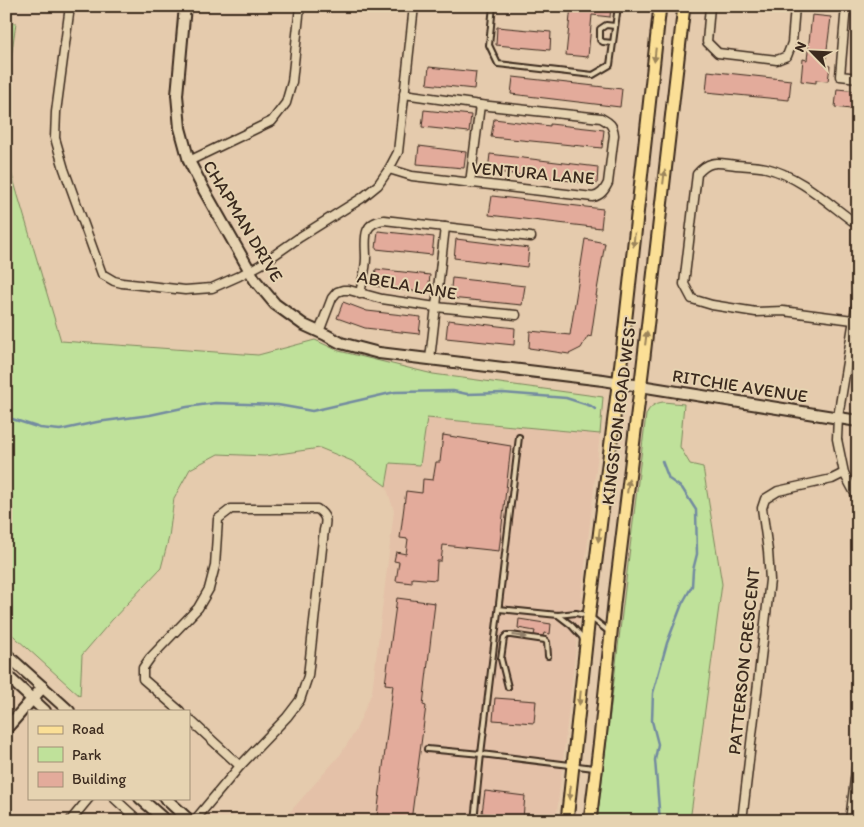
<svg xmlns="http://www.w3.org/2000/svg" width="864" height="827" font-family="Itim,sans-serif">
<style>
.built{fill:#e4c1a8}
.green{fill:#bfe19a;stroke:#7d865c}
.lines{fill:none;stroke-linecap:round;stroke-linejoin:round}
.stream{stroke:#738ba0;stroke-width:2.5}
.building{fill:#e3ab9b;stroke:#3b2a1e}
.lane-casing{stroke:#3b2a1e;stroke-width:8}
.street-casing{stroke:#3b2a1e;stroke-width:11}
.secondary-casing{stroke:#3b2a1e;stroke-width:14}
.primary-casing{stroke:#3b2a1e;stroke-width:15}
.lane{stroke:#e6d3b1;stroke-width:4}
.street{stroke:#e6d3b1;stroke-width:8}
.secondary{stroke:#e6d3b1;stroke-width:10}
.primary{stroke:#fbdf96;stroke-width:11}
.oneway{fill:#9b845a}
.oneway2{fill:#907e68}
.labels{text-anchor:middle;stroke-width:4;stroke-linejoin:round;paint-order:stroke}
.street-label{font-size:18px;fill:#3b2a1e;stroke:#e6d3b1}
</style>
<rect width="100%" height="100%" fill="#e5cbad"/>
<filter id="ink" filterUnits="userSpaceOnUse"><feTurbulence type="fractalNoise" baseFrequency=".02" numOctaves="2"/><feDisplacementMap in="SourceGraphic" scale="10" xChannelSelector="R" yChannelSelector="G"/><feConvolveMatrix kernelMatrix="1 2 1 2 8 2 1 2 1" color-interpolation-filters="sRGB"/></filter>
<g filter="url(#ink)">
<path class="built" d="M427,418L600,434L556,821H282L340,755L355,732L372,692L394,511L386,486L389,463L420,465Z"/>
<g class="green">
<path d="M6,22L16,23L6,92Z"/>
<path d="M6,155L61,341L258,355L315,340L339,351L433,374L603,397L600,434L427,418L420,465L390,463L386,486L352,461L320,448L265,456L218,454L190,469L174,498L169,537L161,568L112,620L82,655L80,696L6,629Z"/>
<path d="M663,402L684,404L680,447L690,464L703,467L722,584L690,821H597L646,415C649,407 655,403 663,402Z"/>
</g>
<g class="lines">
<g class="stream">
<path d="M6,417L40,428L60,430L97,422L150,415L187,407L215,403L278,405L312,411L395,392L453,391L467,394L503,393L566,398L591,406L595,409"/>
<path d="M660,821L655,760L658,744L652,721L653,693L667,643L682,604L692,586L693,570L697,554L696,510L682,488L669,479L662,461"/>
</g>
</g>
<g class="building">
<path d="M571,6H611L610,17L592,15L588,57L566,55Z"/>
<path d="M812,15L831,17L825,65L830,66L828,81L816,80V83L801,81L803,59L807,60Z"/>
<path d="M497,27L551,32L550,50L496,45Z"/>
<path d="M429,67L476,72L474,89L427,84Z"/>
<path d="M708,71L791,80L789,100L706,92Z"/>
<path d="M513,77L622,89L620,107L511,94Z"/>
<path d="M837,89L858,91V110L835,107Z"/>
<path d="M424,110L471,115L469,132L422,127Z"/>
<path d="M494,119L550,126V124L604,130L602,148L491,137Z"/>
<path d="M419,146L466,152L464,168L417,164Z"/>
<path d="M490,154L598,167L597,184L488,171Z"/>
<path d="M492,196L603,209L601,228L489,215Z"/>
<path d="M378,231L434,237L432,255L376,249Z"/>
<path d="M456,239L529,248L527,267L454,258Z"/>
<path d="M585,239L605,243L596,296H597L591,337L588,336L581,348L569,354L529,348L530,331L570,335Z"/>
<path d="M376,269L430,275L428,293L374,286Z"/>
<path d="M452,278L525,286L522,305L450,298Z"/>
<path d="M343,302L367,311L421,317L419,334L365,328L337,318Z"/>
<path d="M448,320L515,328L514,345L446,338Z"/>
<path d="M443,435L511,446L499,551L443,545L441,561H437L436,580L412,578V583L396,581L399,562L394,561L396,552L406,554L408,539L400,538L406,491L422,493L423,479L433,480L436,462H440Z"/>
<path d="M397,598L435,603L423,705L426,706L411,821H372L377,816L393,685L385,684Z"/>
<path d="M519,619L551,624L550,634L544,633L543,636L534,635L535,631L518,628Z"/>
<path d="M495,698L536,701L534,723L493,720Z"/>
<path d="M485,791L525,796L523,818L482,813Z"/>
</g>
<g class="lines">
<defs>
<g id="lane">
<path d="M493,6L489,45L498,64L593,75L610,65L618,6"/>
<path d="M612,43L603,42L600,40V29L606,25L615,26"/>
<path d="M499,609L558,615L576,613L589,616L608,631"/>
<path d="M558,615L571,625L582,637L583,640"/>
<path d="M508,687L501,659L504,638L507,635H511L545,640L547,642L548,656"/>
<path d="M427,749L481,754L519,437"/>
<path d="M474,821L481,754L594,768"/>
</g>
<g id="street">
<path d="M70,6L56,112L55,138L64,169L102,274L114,281L122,283L185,290L212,288L239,276L260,265L300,237L362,198L378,185L389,169L398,152L414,6"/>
<path d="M710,6L707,42L718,53L777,60L787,56L792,43L795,6"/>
<path d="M846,6L840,76L858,78"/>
<path d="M189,161L272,121L286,103L292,82L300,6"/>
<path d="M389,169L412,176L593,197C601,195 604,191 608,183L614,135C613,125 610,123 601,118L480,105L404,94"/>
<path d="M470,183L480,105"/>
<path d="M360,294C362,282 366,269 366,258C366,240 361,223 384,220L531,237"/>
<path d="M858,295L838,417L837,439L844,473L858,499"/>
<path d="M853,320L783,311L756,312L712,305L692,299L684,284L697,174C710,159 718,163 736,165C746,166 757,166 766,168C800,176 830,205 858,225"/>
<path d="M319,332L332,298L337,292L343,290H349L382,299L436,307L516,315"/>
<path d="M430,359L445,227"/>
<path d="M180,711L143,679V668L150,658L198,608L209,589L215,566L218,519L231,509H317C326,515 327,520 324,530L308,676L300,700L287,717L240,766L194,821"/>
<path d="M189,719L240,766"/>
<path d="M114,798L139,821"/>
<path d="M70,821L89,798"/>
<path d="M742,821L770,580L768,551L762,508L765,499L778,491L832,479L844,473"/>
<path d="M850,821L858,754"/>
</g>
<g id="secondary">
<path d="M185,6L177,95L180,128L189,161L204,190L255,280L275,304L304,325L326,335L341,343L379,353L603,380L858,421"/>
<path d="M6,654L69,711"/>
<path d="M6,675L45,711"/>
<path d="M6,729L43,687"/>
<path d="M140,798L166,821"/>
<path d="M165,798L190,821"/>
</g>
<g id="primary">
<path d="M567,821L589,616L621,362L660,6"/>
<path d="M590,821L600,739L614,604L643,365L684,6"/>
</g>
</defs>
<use href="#lane" class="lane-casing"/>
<use href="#street" class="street-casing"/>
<use href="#secondary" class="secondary-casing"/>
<use href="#primary" class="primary-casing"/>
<use href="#lane" class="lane"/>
<use href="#street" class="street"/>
<use href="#secondary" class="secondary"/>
<use href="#primary" class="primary"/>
</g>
<defs><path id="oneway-solid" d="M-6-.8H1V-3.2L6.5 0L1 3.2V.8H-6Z" transform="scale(1.25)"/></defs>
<g class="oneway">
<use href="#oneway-solid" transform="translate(655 55) rotate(96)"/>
<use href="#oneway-solid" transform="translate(664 177) rotate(-83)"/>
<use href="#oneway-solid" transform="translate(634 240) rotate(96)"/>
<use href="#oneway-solid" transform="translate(646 338) rotate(-83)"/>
<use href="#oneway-solid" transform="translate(628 486) rotate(-83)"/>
<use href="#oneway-solid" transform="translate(599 535) rotate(97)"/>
<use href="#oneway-solid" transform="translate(580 698) rotate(96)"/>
<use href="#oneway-solid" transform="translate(570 793) rotate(96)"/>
</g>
<use class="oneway2" href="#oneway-solid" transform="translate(520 636) rotate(8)"/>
</g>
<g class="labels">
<g class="street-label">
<text transform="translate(533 173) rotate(5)" y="6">VENTURA LANE</text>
<text transform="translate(243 221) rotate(59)" y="6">CHAPMAN DRIVE</text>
<text transform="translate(407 285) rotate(10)" y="6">ABELA LANE</text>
<text transform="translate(740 386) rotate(9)" y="6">RITCHIE AVENUE</text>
<text transform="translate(619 411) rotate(-83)" y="6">KINGSTON ROAD WEST</text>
<text transform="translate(744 661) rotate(-84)" y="6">PATTERSON CRESCENT</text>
</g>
</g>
<rect width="864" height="827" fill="none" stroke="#e6d3b1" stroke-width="25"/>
<rect x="12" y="12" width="839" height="802" fill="none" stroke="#3b2a1e" stroke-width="2" filter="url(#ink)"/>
<rect x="28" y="710" width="162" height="90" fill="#e6d3b1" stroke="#a28f76"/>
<rect x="38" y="726" width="25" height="8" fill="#fbdf96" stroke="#a28f76"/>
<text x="72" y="734" font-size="15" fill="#3b2a1e">Road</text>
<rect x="38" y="747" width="25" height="15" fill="#bfe19a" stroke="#a28f76"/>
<text x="72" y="760" font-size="15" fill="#3b2a1e">Park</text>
<rect x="38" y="772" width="25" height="15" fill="#e3ab9b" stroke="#a28f76"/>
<text x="72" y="784" font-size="15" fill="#3b2a1e">Building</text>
<g transform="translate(812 52) rotate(294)" stroke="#e6d3b1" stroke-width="4" paint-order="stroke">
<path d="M0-4L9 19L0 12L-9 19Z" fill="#3b2a1e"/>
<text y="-8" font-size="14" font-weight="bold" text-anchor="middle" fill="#3b2a1e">N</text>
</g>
</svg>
